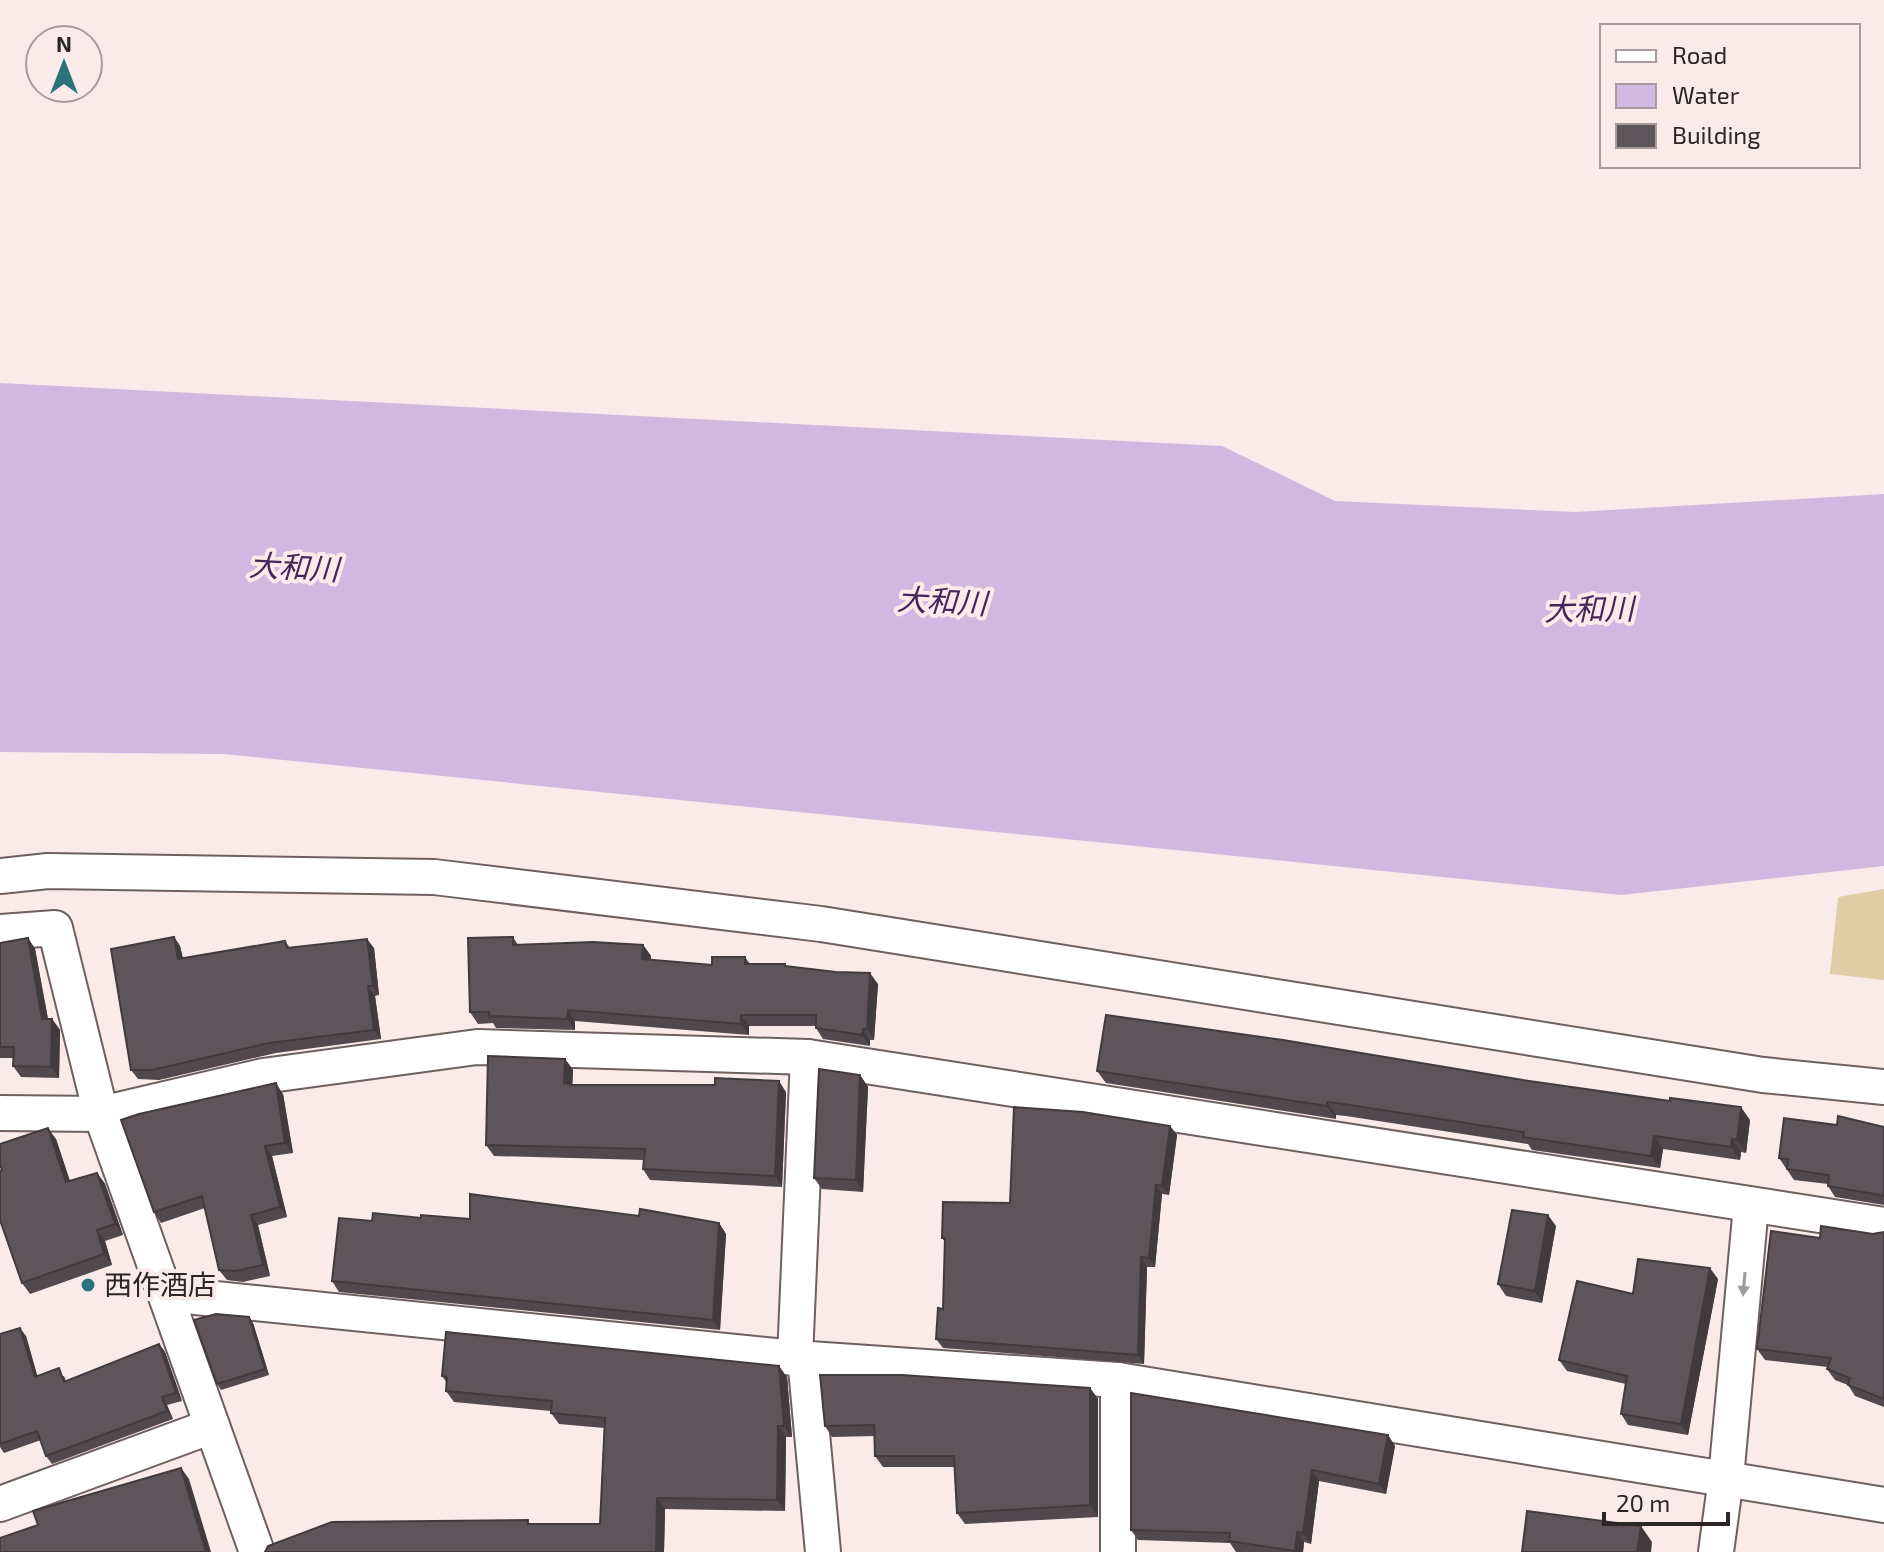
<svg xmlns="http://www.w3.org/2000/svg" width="1884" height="1552" font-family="'Exo 2','Noto Sans JP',sans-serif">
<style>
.green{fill:#dfcea5}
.water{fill:#d2b8e0}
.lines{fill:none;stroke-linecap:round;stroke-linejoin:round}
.minor-casing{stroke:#6d605f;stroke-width:38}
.minor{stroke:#fff;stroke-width:34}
.wall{fill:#52484d}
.shaded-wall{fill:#423b3e}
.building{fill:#5f5459;stroke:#423b3e;stroke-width:2}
.oneway{fill:#a09d9d}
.poi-dot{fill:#2b717e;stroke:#faeae9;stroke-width:3}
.labels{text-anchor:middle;stroke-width:8;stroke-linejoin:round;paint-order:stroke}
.poi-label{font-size:28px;fill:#2b2525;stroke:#faeae9;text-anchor:start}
.water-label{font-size:30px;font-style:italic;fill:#492659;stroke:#faeae9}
</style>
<rect width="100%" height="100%" fill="#faeae9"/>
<path class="green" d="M1884,889V980L1830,974L1838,897Z"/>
<path class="water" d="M0,383L1222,446L1335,501L1575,512L1884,494V866L1621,895L224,754L0,752Z"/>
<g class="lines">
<defs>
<g id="minor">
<path d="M0,876L48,871L434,877L821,924L1763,1075L1884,1087"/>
<path d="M0,932L55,928L101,1114L257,1552"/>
<path d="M0,1113L101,1114L263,1076L477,1047L808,1057L1884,1225"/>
<path d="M166,1294L795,1358L1118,1380L1884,1505"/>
<path d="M795,1358L808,1057"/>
<path d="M805,1358L823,1552"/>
<path d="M1118,1380V1552"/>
<path d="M0,1504L212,1426"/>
<path d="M1716,1552L1726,1478L1751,1206"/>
</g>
</defs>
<use href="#minor" class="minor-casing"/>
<use href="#minor" class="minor"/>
</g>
<g class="wall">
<path d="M174,937L180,946L183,958L285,941L290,948H374L379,995L375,996L381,1039L276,1053L159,1080L138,1079L131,1070Z"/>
<path d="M513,937L518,945H643L651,956V960L712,965L745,957L750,964L787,966L878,984L874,1040H870V1046L823,1039L816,1028V1026H749V1035L575,1021V1030L496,1028L493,1023L478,1024L470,1012Z"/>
<path d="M28,938L35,949L48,1019H52L60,1030L59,1078L21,1077L13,1066V1058H0V943Z"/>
<path d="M565,1059L573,1070L572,1085L786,1092L782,1187L650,1180L643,1169L644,1160L494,1156L486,1145Z"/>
<path d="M1097,1071L1523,1080L1750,1120L1746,1153L1741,1152L1740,1160L1663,1149L1660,1168L1532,1150L1528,1144L1346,1116L1336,1115V1119L1106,1083Z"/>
<path d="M860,1075L868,1087L863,1192L822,1189L814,1178Z"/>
<path d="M283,1094L293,1153L272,1156L287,1217L258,1225L270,1276L243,1282L227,1280L219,1270L205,1208L161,1223L154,1212Z"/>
<path d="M1837,1125L1884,1127V1205L1835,1197L1828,1186V1184L1794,1180L1779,1158Z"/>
<path d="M1170,1126L1177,1135L1169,1195L1162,1194L1155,1267H1147L1144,1364L943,1348L936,1339L943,1309L945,1242L942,1238L1010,1203Z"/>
<path d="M56,1139L70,1181L97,1173L105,1184L123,1235L105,1241L112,1265L30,1294L22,1283Z"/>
<path d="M639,1216L719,1223L726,1234L720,1330L339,1292L332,1281L421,1218L470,1219Z"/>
<path d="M1556,1226L1542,1303L1506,1296L1498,1284Z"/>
<path d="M1884,1232V1407L1855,1396L1848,1385L1835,1380L1827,1369L1828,1367L1765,1360L1757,1349L1820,1238Z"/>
<path d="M1718,1279L1688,1435L1628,1425L1621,1414L1626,1384L1567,1371L1559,1360L1633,1294Z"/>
<path d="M253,1323L269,1375L221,1390L217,1384Z"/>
<path d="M26,1336L37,1376H64L66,1381L159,1344L165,1352L182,1401L167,1405L173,1419L52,1464L46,1456L41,1440L4,1453L0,1447V1444Z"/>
<path d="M442,1376L787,1377L792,1437H786L785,1511L665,1509L664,1552H265L531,1524H600L604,1428L559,1424L551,1413V1411L454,1402L446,1391L447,1383Z"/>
<path d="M1090,1388L1098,1399V1517L965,1524L957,1513L954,1467H883L875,1456V1436L832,1437L825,1426Z"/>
<path d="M1388,1435L1395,1446L1386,1494L1319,1481L1311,1544L1304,1542L1303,1552H1236L1230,1543L1138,1540L1131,1530Z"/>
</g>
<g class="shaded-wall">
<path d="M174,937L180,946L185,969L178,959Z"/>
<path d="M28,938L35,949L50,1030L42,1019Z"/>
<path d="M367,939L374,948L379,995L373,986Z"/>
<path d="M643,945L651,956L650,970L642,959Z"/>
<path d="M870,973L878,984L874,1040L867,1029Z"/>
<path d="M368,986L375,996L381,1039L374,1030Z"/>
<path d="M568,1010L575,1021V1030L567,1019Z"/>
<path d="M741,1015L749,1026V1035L741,1024Z"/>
<path d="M52,1019L60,1030L59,1078L51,1067Z"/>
<path d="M863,1029L870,1040V1046L862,1035Z"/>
<path d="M565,1059L573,1070L572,1094L564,1083Z"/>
<path d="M860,1075L868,1087L863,1192L856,1180Z"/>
<path d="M779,1081L786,1092L782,1187L775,1176Z"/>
<path d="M276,1083L283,1094L293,1153L285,1143Z"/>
<path d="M1327,1102L1336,1115V1119L1327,1106Z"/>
<path d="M1741,1107L1750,1120L1746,1153L1737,1140Z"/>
<path d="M1170,1126L1177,1135L1169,1195L1162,1186Z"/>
<path d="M48,1128L56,1139L74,1194L66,1182Z"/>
<path d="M1654,1136L1663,1149L1660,1168L1651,1156Z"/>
<path d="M1732,1139L1741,1152L1740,1160L1731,1147Z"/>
<path d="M265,1146L272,1156L287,1217L280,1207Z"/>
<path d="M97,1173L105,1184L123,1235L115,1224Z"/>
<path d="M1156,1185L1162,1194L1155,1267L1149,1258Z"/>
<path d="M251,1215L258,1225L270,1276L263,1265Z"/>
<path d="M1548,1215L1556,1226L1542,1303L1535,1291Z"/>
<path d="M719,1223L726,1234L720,1330L713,1320Z"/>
<path d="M97,1230L105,1241L112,1265L104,1254Z"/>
<path d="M1141,1257L1147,1267L1144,1364L1138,1355Z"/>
<path d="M1710,1268L1718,1279L1688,1435L1681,1424Z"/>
<path d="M249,1317L253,1323L269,1375L265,1369Z"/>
<path d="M20,1328L26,1336L40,1385L35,1377Z"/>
<path d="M159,1344L165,1352L182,1401L176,1393Z"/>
<path d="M779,1366L787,1377L792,1437L784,1426Z"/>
<path d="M1090,1388L1098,1399V1517L1090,1505Z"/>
<path d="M162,1397L167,1405L173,1419L167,1411Z"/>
<path d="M778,1426L786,1437L785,1511L777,1500Z"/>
<path d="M1388,1435L1395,1446L1386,1494L1379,1484Z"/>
<path d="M181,1468L189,1479L211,1552H206Z"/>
<path d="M1312,1470L1319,1481L1311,1544L1303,1533Z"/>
<path d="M657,1498L665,1509L664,1552H656Z"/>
<path d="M1641,1526L1652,1542L1651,1552H1637Z"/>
<path d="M1297,1532L1304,1542L1303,1552H1296L1295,1551Z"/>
</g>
<g class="building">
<path d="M174,937L178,959L285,941L287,948L367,939L373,986H368L374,1030L269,1043L152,1070H131L111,949Z"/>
<path d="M513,937V945L593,942L643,945L642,959L712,965V957H745V964H785V966L836,972L870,973L867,1029H863L862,1035L816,1028V1015H741V1024L568,1010L567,1019L489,1016V1012H470L468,938Z"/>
<path d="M28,938L42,1019H52L51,1067L13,1066L14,1047H0V943Z"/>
<path d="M1106,1015L1283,1040L1523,1080L1670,1101V1098L1741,1107L1737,1140L1732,1139L1731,1147L1654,1136L1651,1156L1523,1137L1524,1132L1337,1103L1327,1102V1106L1097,1071Z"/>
<path d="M488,1056L565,1059L564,1083L572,1085H715V1078L779,1081L775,1176L643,1169L645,1149L486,1145Z"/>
<path d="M819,1069L860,1075L856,1180L814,1178Z"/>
<path d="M276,1083L285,1143L265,1146L280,1207L251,1215L263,1265L236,1271L219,1270L202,1196L154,1212L121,1120L139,1114Z"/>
<path d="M1014,1107L1083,1112L1170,1126L1162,1186L1156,1185L1149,1258L1141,1257L1138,1355L936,1339L938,1308L943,1309L945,1238H942L943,1202L1010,1203Z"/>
<path d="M1838,1116L1884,1127V1196L1880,1195L1828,1186L1829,1175L1787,1169L1788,1159L1779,1158L1784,1118L1837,1125Z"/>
<path d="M48,1128L66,1182L97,1173L115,1224L97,1230L104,1254L22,1283L0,1220V1171L2,1170L0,1165V1144Z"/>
<path d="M470,1194L639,1216L640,1209L719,1223L713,1320L332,1281L339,1218L372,1221L373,1213L421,1218V1215L470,1219Z"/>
<path d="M1512,1210L1548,1215L1535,1291L1498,1284Z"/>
<path d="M1821,1226L1873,1234L1884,1232V1399L1848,1385L1850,1378L1827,1369L1831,1358L1757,1349L1771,1231L1820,1238Z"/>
<path d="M1638,1259L1710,1268L1681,1424L1621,1414L1627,1376L1559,1360L1577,1281L1633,1294Z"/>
<path d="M216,1314L249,1317L265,1369L217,1384L194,1320Z"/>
<path d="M20,1328L35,1377L59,1368L64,1382L159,1344L176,1393L162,1397L167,1411L46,1456L37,1431L0,1444V1334Z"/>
<path d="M446,1332L779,1366L784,1426H778L777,1500L657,1498L656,1552H265L268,1546L332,1522L528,1520V1524H600L605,1418L551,1413L552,1401L446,1391L447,1377L442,1376Z"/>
<path d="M820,1375H902L1090,1388V1505L957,1513L954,1456H875L874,1425L825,1426Z"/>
<path d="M1131,1393L1388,1435L1379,1484L1312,1470L1303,1533L1297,1532L1295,1551L1229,1541L1230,1533L1131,1530Z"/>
<path d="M181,1468L206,1552H0V1538L38,1525L33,1511Z"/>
<path d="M1527,1511L1641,1526L1637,1552H1522Z"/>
</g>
<defs><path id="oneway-solid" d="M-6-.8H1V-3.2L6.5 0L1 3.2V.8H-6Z" transform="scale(2)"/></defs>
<use class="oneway" href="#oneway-solid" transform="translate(1744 1284) rotate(95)"/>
<circle class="poi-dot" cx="88" cy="1285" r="8"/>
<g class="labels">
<g class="poi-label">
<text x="104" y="1295">西作酒店</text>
</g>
<g class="water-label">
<text transform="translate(294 568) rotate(3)" y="10">大和川</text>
<text transform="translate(942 602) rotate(3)" y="10">大和川</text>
<text transform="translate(1589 610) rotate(-1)" y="10">大和川</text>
</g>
</g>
<rect x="1600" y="24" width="260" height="144" fill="#faeae9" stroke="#a79b9b" stroke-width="2"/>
<rect x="1616" y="50" width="40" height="12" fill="#ffffff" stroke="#a79b9b" stroke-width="2"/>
<text x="1672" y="64" font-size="24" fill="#2b2525">Road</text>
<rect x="1616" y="84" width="40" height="24" fill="#d2b8e0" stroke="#a79b9b" stroke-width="2"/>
<text x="1672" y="104" font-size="24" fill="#2b2525">Water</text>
<rect x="1616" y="124" width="40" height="24" fill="#5f5459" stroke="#a79b9b" stroke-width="2"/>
<text x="1672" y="144" font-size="24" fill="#2b2525">Building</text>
<g transform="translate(64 64)"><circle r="38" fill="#faeae9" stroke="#a79b9b" stroke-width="2"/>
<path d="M0-6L14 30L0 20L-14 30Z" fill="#2b717e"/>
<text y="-12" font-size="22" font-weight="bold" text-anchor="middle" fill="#2b2525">N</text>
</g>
<path d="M1604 1512v12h124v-12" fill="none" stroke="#2b2525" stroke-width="4"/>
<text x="1616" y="1512" font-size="24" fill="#2b2525" stroke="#faeae9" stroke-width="6" paint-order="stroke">20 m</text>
</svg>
